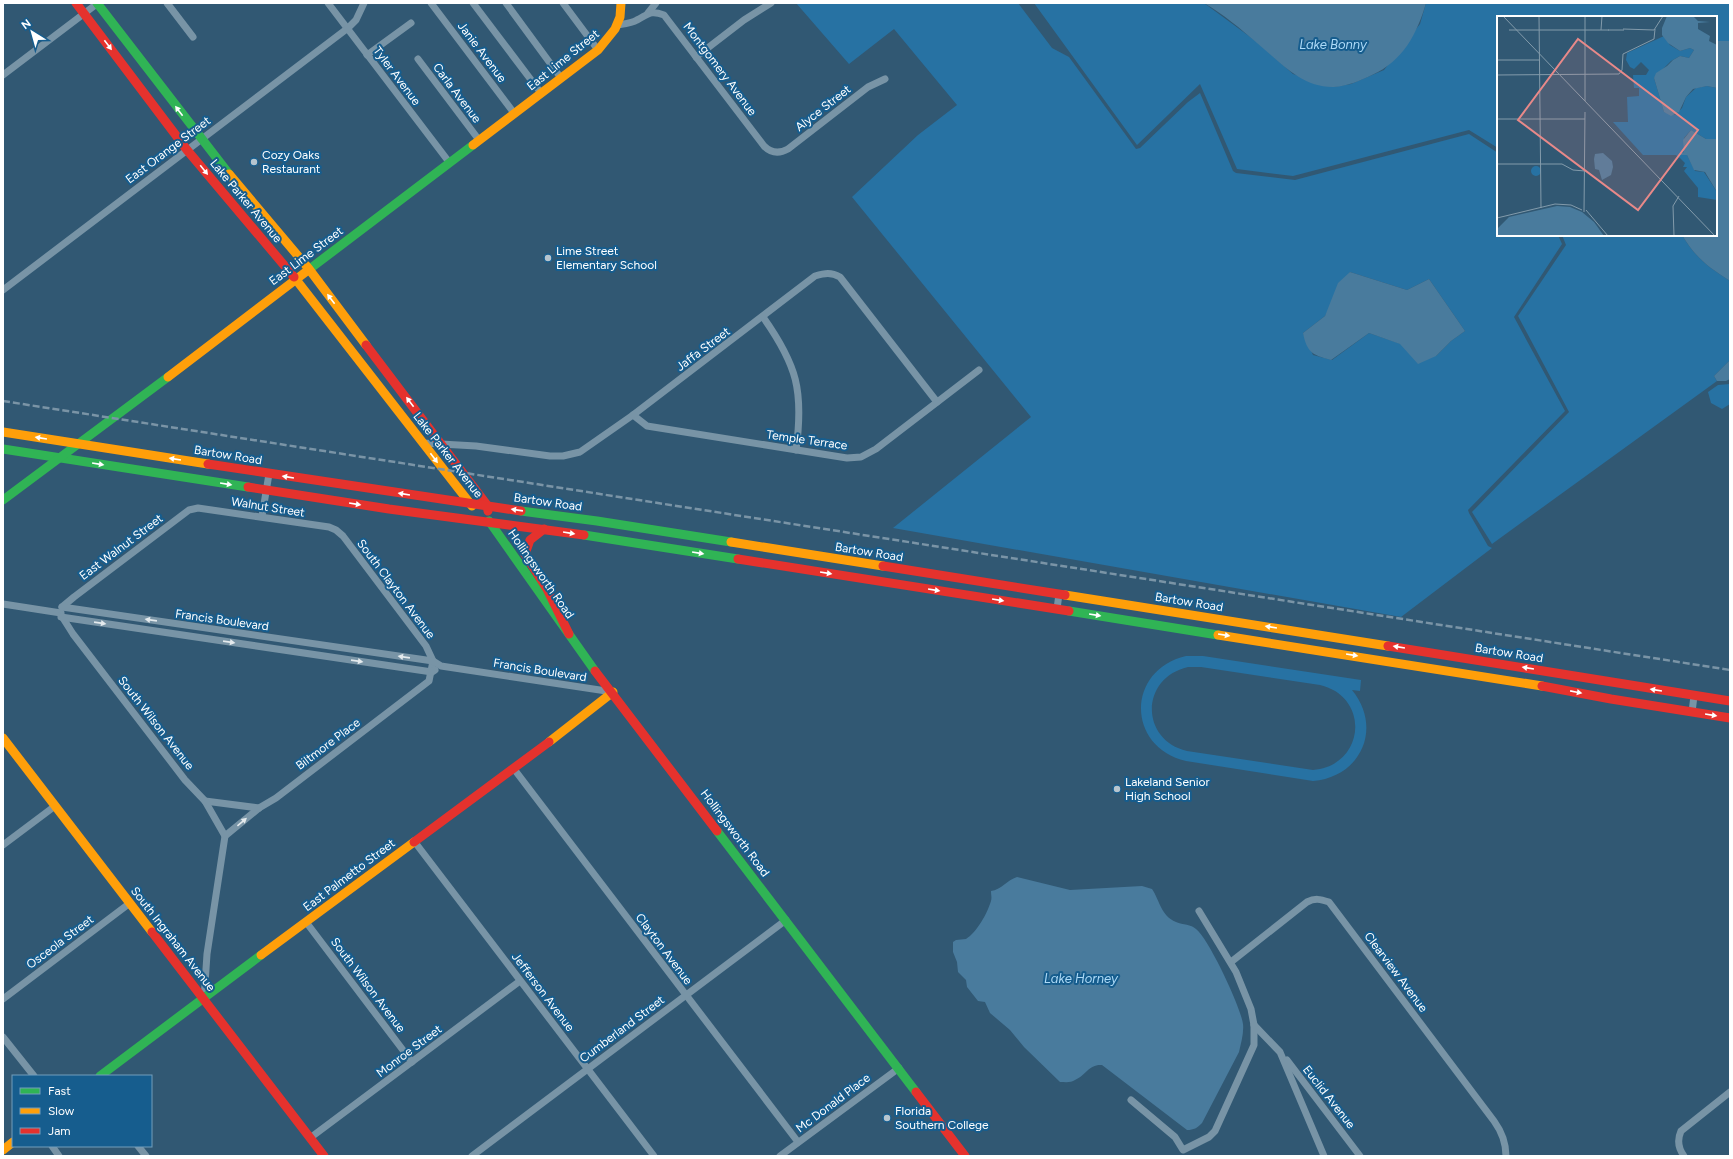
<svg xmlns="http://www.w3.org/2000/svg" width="1733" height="1159" font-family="Figtree,sans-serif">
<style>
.green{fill:#2772a3;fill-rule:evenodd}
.water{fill:#497b9d}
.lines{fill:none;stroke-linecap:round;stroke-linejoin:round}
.street{stroke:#7894a6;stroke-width:7}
.fast{stroke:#30b455;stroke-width:9}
.slow{stroke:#ff9f0a;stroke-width:9}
.jam{stroke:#e5322d;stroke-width:9}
.rail{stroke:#7a94a6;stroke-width:2.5;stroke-dasharray:7 3;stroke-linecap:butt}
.oneway{fill:#fff}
.oneway2{fill:#e4eaed}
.poi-dot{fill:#b7c5ce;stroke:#165d8e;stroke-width:1.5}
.labels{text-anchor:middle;stroke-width:4;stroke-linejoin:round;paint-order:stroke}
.street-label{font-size:12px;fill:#fff;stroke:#165d8e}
.poi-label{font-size:12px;fill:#fff;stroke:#165d8e;text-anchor:start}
.water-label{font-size:13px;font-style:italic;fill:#addaf7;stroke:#165d8e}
.inset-road{fill:none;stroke:#839bab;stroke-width:1}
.view{fill:#e88989;fill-opacity:0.15;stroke:#e88989;stroke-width:2}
.inset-edge{fill:none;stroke:#fff;stroke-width:2}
</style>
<rect width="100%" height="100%" fill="#315873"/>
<g class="green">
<path d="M796,3H1018L1052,48L1069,57L1136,149L1140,148L1188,102L1200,93L1233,171L1236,173L1295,180L1469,134L1498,153V235H1558L1562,244L1514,317L1565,411L1468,510L1469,513L1488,546L1492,548L1401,617L893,528L1031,417L852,197L918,135L957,105L894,29L849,64ZM1350,272L1407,290L1429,279L1465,331L1451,341L1436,356L1369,333L1332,360L1313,355L1303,333L1325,316Z"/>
<path d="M1034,3H1204L1257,42L1293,74L1333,87L1351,84L1384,70L1420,24L1426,3H1730V41H1716V17H1498V148L1469,130L1293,176L1237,169L1200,84L1137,145Z"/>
<path d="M1562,235H1682C1695,257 1708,267 1730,281V360L1714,376L1717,381L1492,544L1472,512L1569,412L1518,316L1566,245Z"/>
<path d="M1730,384V404L1722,409L1711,403L1708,392L1718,385Z"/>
<path d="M1186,656H1203L1361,680L1360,691L1352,690C1383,728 1361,777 1313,781L1186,761C1126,747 1126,670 1186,656ZM1188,667H1201L1320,685C1371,697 1365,766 1313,770L1187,751C1140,740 1140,678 1188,667Z"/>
</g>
<g class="water">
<path d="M1204,3H1426C1417,34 1403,61 1372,75C1359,81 1348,86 1334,87C1302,88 1280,62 1257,43C1241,29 1223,14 1204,3Z"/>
<path d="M1716,41H1730V281C1708,267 1695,257 1682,235H1716Z"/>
<path d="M1350,272L1407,290L1429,279L1465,331L1451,341L1436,356L1418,364L1400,344L1369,333L1331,360C1313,355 1307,353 1303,333L1325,316L1338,283Z"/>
<path d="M1730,360V379L1726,381H1717L1714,376Z"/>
<path d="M1017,877L1070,890L1142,886L1152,889C1160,901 1161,916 1176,922C1183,925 1191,924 1196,929C1209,939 1241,1008 1243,1024C1244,1033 1241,1043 1239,1052L1202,1123C1197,1128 1194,1130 1187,1130L1102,1065C1089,1064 1086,1075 1075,1080C1071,1083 1065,1082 1060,1082L1024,1047L1010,1030L990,1013L985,1002L978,1001L967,987L966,980L958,972L957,962L953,952V942L956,940L966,939C977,932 987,914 991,901C992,897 991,895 991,891C1001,890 1007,880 1017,877Z"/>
</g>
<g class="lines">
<g class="street">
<path d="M167,3L193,37"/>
<path d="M328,3L449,162"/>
<path d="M431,3L514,113"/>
<path d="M473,3L541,93"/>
<path d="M506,3L561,78"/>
<path d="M563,3L598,50"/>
<path d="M648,13L656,3"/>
<path d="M618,25C624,24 632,23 637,20C649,14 650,10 664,15L764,146C771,153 779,154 788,149L868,87L885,79"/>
<path d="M367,55L411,23"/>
<path d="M696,57L744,20L771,3"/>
<path d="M418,59L479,140"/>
<path d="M3,75L98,3"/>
<path d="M3,290L348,28L356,20L364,3"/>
<path d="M763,317C797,365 804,391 796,450"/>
<path d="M633,415L647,426L847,458L861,457L876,449L979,370"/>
<path d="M423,443L476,446L550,456H563L580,452L633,415L815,276C825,273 831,272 840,277L937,402"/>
<path d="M262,516L269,474"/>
<path d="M3,604L61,613"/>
<path d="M62,607L74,597L189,510L198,508L329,527L336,530L343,536L426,646L433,661L429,681L276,798L259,808L225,836L207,954L204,999"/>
<path d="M62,607L433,661L441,666L613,692"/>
<path d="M1057,609L1059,594"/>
<path d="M61,615L73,634L185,780L205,801L259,808"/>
<path d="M61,617L432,672L435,670"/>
<path d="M1692,712L1694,696"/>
<path d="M514,769L798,1142"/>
<path d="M205,801L225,836"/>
<path d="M414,841L654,1156"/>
<path d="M3,845L55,806"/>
<path d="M306,922L412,1062"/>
<path d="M1231,962L1307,902C1315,898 1320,899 1329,902L1494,1121C1502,1132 1506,1142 1506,1156"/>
<path d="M3,999L130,903"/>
<path d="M1254,1025L1280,1052L1324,1156"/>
<path d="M3,1037L34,1076"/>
<path d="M1287,1060L1360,1156"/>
<path d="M1131,1100L1175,1137L1183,1150L1209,1137L1215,1131L1254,1045V1025L1251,1009L1236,972L1199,911"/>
<path d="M310,1138L520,981"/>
<path d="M52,1146L59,1156"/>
<path d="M138,1146L146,1156"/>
<path d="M472,1156L786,920"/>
<path d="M780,1156L899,1068"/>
<path d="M1684,1156C1678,1148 1677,1140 1681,1131L1730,1092"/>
</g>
<g class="fast">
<path d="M97,3L229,174"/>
<path d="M307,271L473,145"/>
<path d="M3,449L248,487"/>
<path d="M3,500L168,377"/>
<path d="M521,511L597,521L731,542"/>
<path d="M489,521L595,671"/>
<path d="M584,535L738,559"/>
<path d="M1069,611L1218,635"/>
<path d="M717,831L916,1092"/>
<path d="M100,1076L261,955"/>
</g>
<g class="slow">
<path d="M473,145L598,50L615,29L620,17L621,3"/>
<path d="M229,174L309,269L366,345"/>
<path d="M294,277L472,506"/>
<path d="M168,377L307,271"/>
<path d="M3,432L208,464"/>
<path d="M731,542L883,566"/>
<path d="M1065,595L1388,646"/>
<path d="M1218,635L1542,686"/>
<path d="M3,738L152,932"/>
<path d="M549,742L613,692"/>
<path d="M261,955L414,842"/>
<path d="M3,1150L13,1142"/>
</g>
<g class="jam">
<path d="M76,3L187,150L294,277"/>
<path d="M366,345L487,505L488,511"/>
<path d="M208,464L521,511"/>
<path d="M248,487L389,509L584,535"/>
<path d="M544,529L530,540L525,554L547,589L569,634"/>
<path d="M738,559L1069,611"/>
<path d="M883,566L1065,595"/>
<path d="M1388,646L1730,701"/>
<path d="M595,671L717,831"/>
<path d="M1542,686L1611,699L1730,718"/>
<path d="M414,842L549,742"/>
<path d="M152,932L324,1156"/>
<path d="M916,1092L965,1156"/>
</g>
<path class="rail" d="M3,401L1730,670"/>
</g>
<defs><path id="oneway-solid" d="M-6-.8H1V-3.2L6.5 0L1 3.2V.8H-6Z"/></defs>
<g class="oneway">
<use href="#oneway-solid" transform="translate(108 45) rotate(53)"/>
<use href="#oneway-solid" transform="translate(179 111) rotate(-127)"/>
<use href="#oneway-solid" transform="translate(204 170) rotate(51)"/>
<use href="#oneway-solid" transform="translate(331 299) rotate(-127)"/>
<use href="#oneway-solid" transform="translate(410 402) rotate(-127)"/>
<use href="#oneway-solid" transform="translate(41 438) rotate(-171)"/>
<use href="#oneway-solid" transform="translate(434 458) rotate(53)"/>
<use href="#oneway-solid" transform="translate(175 459) rotate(-171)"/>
<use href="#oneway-solid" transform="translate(98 464) rotate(9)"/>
<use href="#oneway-solid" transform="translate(288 477) rotate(-171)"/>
<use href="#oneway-solid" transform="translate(226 484) rotate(9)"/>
<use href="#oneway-solid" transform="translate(404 494) rotate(-171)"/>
<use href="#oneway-solid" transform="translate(355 504) rotate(9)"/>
<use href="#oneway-solid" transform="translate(517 510) rotate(-172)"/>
<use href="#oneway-solid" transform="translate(569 533) rotate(9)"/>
<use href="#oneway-solid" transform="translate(698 553) rotate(9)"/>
<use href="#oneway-solid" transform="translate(826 573) rotate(9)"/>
<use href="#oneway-solid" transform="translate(934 590) rotate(9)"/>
<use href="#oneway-solid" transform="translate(998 600) rotate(9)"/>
<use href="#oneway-solid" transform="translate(1095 615) rotate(9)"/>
<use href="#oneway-solid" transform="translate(1271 627) rotate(-171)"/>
<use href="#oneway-solid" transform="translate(1224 635) rotate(9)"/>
<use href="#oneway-solid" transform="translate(1399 647) rotate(-171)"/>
<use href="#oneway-solid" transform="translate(1352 655) rotate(9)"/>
<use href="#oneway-solid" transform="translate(1528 668) rotate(-171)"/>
<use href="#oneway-solid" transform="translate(1656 690) rotate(-171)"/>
<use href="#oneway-solid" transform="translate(1576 692) rotate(11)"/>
<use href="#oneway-solid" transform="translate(1711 715) rotate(9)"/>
</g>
<g class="oneway2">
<use href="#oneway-solid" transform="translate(151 620) rotate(-172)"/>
<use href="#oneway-solid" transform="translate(100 623) rotate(8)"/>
<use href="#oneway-solid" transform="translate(229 642) rotate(8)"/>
<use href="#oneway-solid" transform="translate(404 657) rotate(-172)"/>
<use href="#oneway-solid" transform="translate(357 661) rotate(8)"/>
<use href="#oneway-solid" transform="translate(242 822) rotate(-40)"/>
</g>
<g class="poi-dot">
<circle cx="254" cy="162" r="4"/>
<circle cx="548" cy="258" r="4"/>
<circle cx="1117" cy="789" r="4"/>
<circle cx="887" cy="1118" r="4"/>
</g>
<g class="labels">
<g class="street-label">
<text transform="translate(482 52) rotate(53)" y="4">Janie Avenue</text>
<text transform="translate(563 60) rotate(-39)" y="4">East Lime Street</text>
<text transform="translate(720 69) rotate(53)" y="4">Montgomery Avenue</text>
<text transform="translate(397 76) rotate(53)" y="4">Tyler Avenue</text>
<text transform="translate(457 93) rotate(53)" y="4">Carla Avenue</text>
<text transform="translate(823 108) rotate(-38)" y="4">Alyce Street</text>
<text transform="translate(168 150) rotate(-37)" y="4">East Orange Street</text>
<text transform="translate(246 201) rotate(50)" y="4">Lake Parker Avenue</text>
<text transform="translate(306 256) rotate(-37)" y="4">East Lime Street</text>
<text transform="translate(703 349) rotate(-37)" y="4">Jaffa Street</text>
<text transform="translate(807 440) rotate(8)" y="4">Temple Terrace</text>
<text transform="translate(228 455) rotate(9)" y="4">Bartow Road</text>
<text transform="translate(448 455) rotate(52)" y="4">Lake Parker Avenue</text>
<text transform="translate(548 502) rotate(8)" y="4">Bartow Road</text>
<text transform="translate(268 507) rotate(9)" y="4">Walnut Street</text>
<text transform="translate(121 547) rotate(-37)" y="4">East Walnut Street</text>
<text transform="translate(869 552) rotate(9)" y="4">Bartow Road</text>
<text transform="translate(541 574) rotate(55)" y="4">Hollingsworth Road</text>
<text transform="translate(396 589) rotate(53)" y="4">South Clayton Avenue</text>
<text transform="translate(1189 602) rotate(9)" y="4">Bartow Road</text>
<text transform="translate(222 620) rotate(8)" y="4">Francis Boulevard</text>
<text transform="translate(1509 653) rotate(9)" y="4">Bartow Road</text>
<text transform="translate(540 670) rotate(9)" y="4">Francis Boulevard</text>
<text transform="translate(156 723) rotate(52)" y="4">South Wilson Avenue</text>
<text transform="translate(328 744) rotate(-37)" y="4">Biltmore Place</text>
<text transform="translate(735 833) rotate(53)" y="4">Hollingsworth Road</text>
<text transform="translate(349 875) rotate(-37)" y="4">East Palmetto Street</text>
<text transform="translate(173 939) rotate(52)" y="4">South Ingraham Avenue</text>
<text transform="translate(60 942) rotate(-37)" y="4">Osceola Street</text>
<text transform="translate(664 949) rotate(53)" y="4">Clayton Avenue</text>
<text transform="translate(1396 972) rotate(53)" y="4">Clearview Avenue</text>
<text transform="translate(368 985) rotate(53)" y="4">South Wilson Avenue</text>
<text transform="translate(543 992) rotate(53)" y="4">Jefferson Avenue</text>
<text transform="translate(622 1029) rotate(-37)" y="4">Cumberland Street</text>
<text transform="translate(409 1051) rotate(-37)" y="4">Monroe Street</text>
<text transform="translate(1329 1097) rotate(52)" y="4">Euclid Avenue</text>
<text transform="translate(833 1103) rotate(-37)" y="4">Mc Donald Place</text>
</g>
<g class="poi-label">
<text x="262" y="159">Cozy Oaks<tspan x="262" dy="14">Restaurant</tspan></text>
<text x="556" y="255">Lime Street<tspan x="556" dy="14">Elementary School</tspan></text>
<text x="1125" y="786">Lakeland Senior<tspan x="1125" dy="14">High School</tspan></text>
<text x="895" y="1115">Florida<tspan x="895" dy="14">Southern College</tspan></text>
</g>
<g class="water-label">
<text x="1333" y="49">Lake Bonny</text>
<text x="1081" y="983">Lake Horney</text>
</g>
</g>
<g transform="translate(1497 16)">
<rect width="220" height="220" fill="#315873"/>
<path d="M167,20L173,29L183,35L193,32L197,34L192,42L183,40L174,45L157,62L167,96L178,99L185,92L189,81L199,72L210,70L220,72V123H209L194,114L187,122V136L180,139H190L198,155L207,156L220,176V184L201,181V172L187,155L190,151H186L188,147L183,142L179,139H146L116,106H131L130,81L142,80V72H137L136,59H149L152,54L144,46L137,53L133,51L129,44L130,37ZM34 155a5 5 0 1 1 10 0a5 5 0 1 1-10 0Z" fill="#2772a3"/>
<path d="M170,0H196L201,5L213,6L201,7V13L213,20L212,25L220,29V72L210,70L196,73L189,81L182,96L174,100L167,96L157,62L159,57L170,50L176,44L183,40L192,42L197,34L193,32L183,35L171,27L165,19V12ZM194,114L209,123H220V176L208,156L197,154L190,139H180L187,136L186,124ZM106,137L115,145L116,151L114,159L105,164L102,154L98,153L97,143L98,138ZM60,190L73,191L85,196L97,206L107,220H0V213L12,201Z" fill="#497b9d"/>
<path class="inset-road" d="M6,0L218,220M42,0L44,192M88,0V85M126,13L157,14L166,0M12,14H112M104,14L105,0M111,14H127M0,44H43M0,59L122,58L125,54L126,38L157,23L158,13M0,103H88M0,148H65L76,154L88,155M89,194L111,220M87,196L88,96M0,202L58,188L74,189L85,194M177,220L176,190L182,180"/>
<path class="view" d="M81,23L201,114L141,194L21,104Z"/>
<rect width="220" height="220" class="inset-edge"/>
</g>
<rect width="1733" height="1159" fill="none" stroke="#ffffff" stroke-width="8"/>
<rect x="12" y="1075" width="140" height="72" fill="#165d8e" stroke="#739ebb"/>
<rect x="20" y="1088" width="20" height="6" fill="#30b455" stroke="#739ebb"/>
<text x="48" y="1095" font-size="12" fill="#ffffff">Fast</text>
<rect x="20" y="1108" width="20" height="6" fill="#ff9f0a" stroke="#739ebb"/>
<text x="48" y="1115" font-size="12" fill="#ffffff">Slow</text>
<rect x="20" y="1128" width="20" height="6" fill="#e5322d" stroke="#739ebb"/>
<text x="48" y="1135" font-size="12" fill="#ffffff">Jam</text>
<g transform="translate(32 32) rotate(323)" stroke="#165d8e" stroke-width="3" paint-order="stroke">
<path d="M0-3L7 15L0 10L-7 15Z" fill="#ffffff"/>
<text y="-6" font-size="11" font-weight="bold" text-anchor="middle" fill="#ffffff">N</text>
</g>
</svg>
